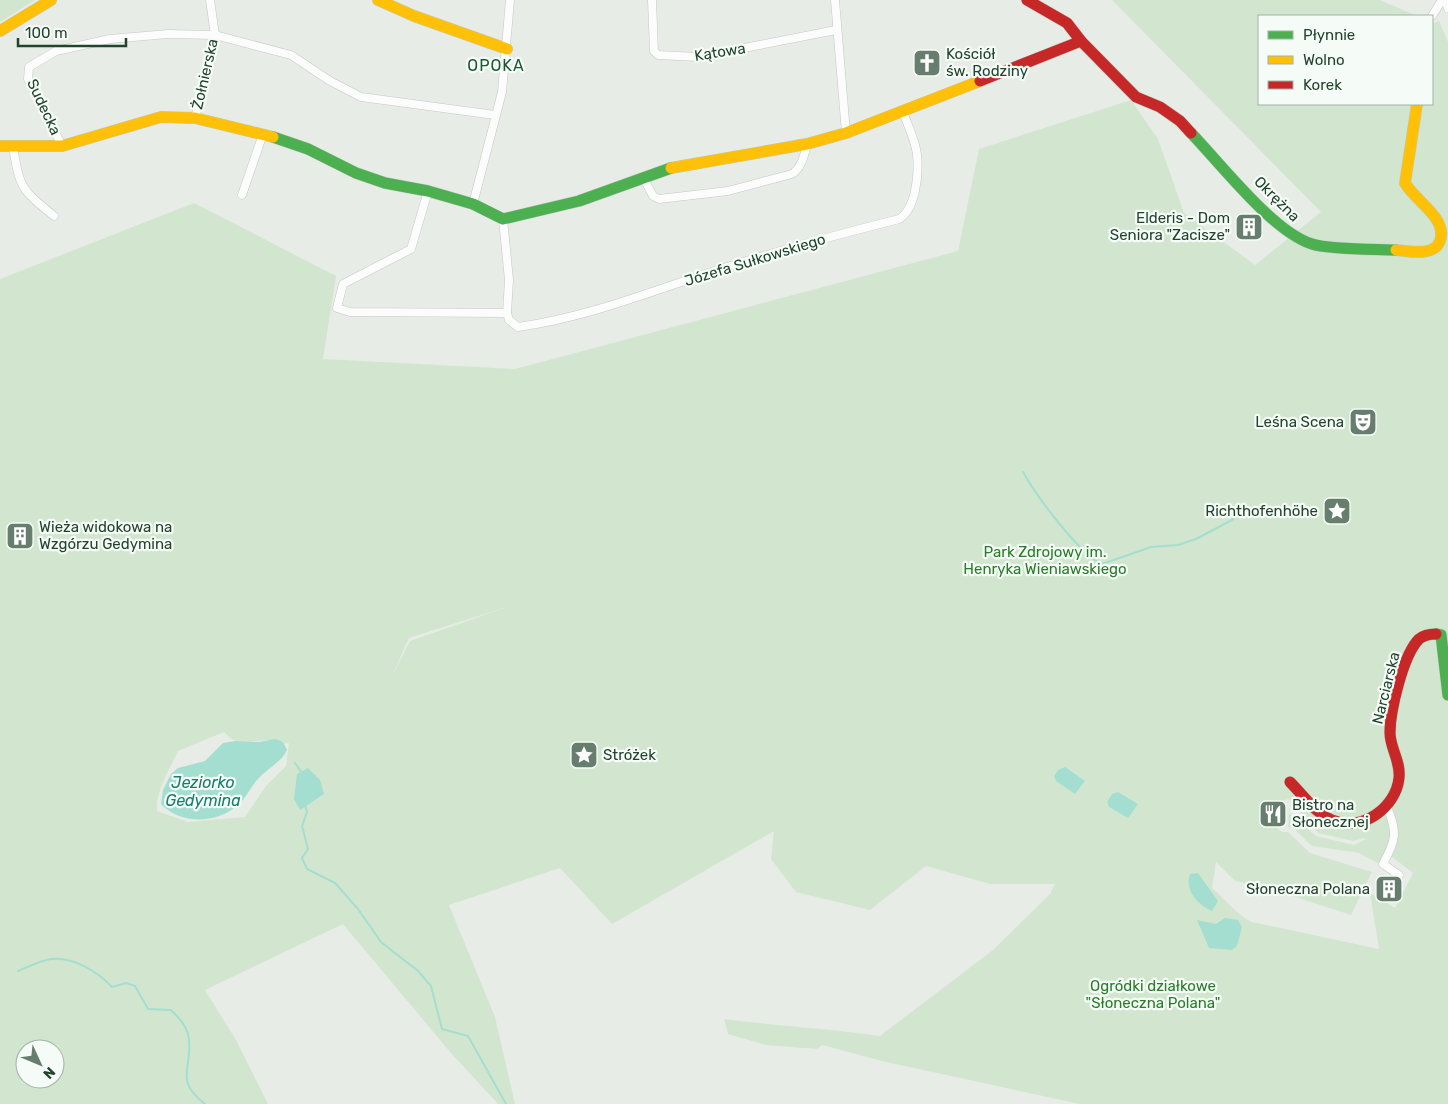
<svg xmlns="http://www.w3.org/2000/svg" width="1448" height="1104" font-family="Rubik,sans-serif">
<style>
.green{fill:#d2e6cf;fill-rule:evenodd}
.water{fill:#a4ded0}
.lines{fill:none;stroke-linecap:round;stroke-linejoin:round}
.stream{stroke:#a4ded0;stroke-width:2}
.street-casing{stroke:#c4c9c5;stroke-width:9}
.fast-casing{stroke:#c0c9c3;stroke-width:12}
.slow-casing{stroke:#c0c9c3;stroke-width:12}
.jam-casing{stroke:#c0c9c3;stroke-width:12}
.street{stroke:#fbfcfb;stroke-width:8}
.fast{stroke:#4caf50;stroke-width:11}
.slow{stroke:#ffc107;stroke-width:11}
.jam{stroke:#c62828;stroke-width:11}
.labels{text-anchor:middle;stroke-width:4.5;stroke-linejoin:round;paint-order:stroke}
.street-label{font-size:15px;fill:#22432d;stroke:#f5fbf6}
.poi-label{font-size:15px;fill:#22432d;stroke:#f5fbf6;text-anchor:start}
.park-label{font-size:15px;fill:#287d29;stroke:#f5fbf6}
.neighbourhood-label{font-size:16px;letter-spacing:1px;fill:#1b5732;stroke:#f5fbf6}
.water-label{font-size:16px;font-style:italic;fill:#167e69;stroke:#f5fbf6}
</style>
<rect width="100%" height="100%" fill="#e7ece7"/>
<g class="green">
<path d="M0,0H35L0,22Z"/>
<path d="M1112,0H1380L1417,16H1259V104H1432V24L1439,21L1448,42V1104H1080L886,1062L822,1045L817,1049L766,1045L728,1034L724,1019C776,1026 828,1028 880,1036L993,950L1050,894L1055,884H990L926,866L870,910L796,892L771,859L774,831L612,924L560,868L449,905L495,1017L515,1104H498L450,1052L343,924L205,990L236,1040L268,1104H0V279L194,203L336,276L323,359L515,369L958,251L979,149L1131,100L1158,139L1184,213L1255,265L1321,212ZM510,606L410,641L392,676L409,638ZM224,732C228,736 232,740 237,741C252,744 276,735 284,744L289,743L286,766L266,786L245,817L188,822L157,811C156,789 169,771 178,751ZM1289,799L1318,833L1353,841L1364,838L1366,839L1354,845L1316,836L1289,813L1288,827L1294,829L1312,846L1359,853L1379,864L1387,853L1413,873L1395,908L1370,893L1379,949L1252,922C1236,915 1226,899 1212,888L1216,862L1235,881L1268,888L1351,915L1372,872L1310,853L1288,832H1282L1263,815L1264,805ZM25,1049H55V1079H25Z"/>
</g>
<g class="water">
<path d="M275,739C282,740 284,743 287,750C282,762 265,770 257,780C250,788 246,798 238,805C217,824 181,825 161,804L163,790L171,774L178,768L205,761L223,743L235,741L259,742Z"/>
<path d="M1065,767L1085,781L1075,794L1056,781L1054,776L1058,770Z"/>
<path d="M308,768L320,780L324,794L300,810L294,799L297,774Z"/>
<path d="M1118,792L1138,804L1128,818L1109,807L1107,802L1112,794Z"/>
<path d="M1198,873L1218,901L1212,911C1198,905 1184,890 1190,874Z"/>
<path d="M1225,918L1238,920L1242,927L1237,946L1232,950L1209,948L1197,920L1216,924Z"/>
</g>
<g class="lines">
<g class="stream">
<path d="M1023,472C1036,495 1078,553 1102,564L1151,547L1178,545L1196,539L1232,520L1244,509"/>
<path d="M295,763L302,773"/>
<path d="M305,805L307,812L302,826L308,849L302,858L307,869L335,883L358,909L381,942L418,971L431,986L442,1029L468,1036L506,1104"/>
<path d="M18,971C28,967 41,960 52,959C74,957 98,972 112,987L126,983L135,986L148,1009L171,1010C179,1018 188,1027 189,1040C192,1070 174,1080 205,1104"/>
</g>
<defs>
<g id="street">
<path d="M652,0L654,51L658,55L698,57L836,30"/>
<path d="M835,0L846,133"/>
<path d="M1445,0L1448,8"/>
<path d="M1432,16L1442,0"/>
<path d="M195,118L210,63L215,35L210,0"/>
<path d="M62,146L28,79L29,67L56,51L110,39L168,34L215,35L291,55L330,81L361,97L495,115"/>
<path d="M13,147C20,189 21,189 54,216"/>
<path d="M643,177L653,196L659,199L728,191L792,174C802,167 804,156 807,144"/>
<path d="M428,191L411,249L343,284L337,308L350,312L507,313L509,320L518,327C583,318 645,294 708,273C771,253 835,235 899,219C916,209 919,174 917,155C916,141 907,125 903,111"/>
<path d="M242,195L263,134"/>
<path d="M473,204L502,92L510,0"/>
<path d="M503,219L509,280L507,313"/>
<path d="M1387,807C1398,833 1396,840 1383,864L1399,875"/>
</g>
<g id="fast">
<path d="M1191,133C1221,164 1273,232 1312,244C1331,250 1374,249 1396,250"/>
<path d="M273,137L308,149L356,173L385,183L428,191L473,204L503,219L579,201L671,168"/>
<path d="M1436,634L1441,635L1448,695"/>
</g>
<g id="slow">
<path d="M378,0L414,16L507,49"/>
<path d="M0,31L51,0"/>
<path d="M0,146H62L161,117L195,118L273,137"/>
<path d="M671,168L807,144L846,133L980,81"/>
<path d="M1396,250C1409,251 1434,257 1440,241C1448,218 1415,201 1405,183L1417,104"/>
</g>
<g id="jam">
<path d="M1027,0L1067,23L1081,41L1136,97L1160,107L1180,121L1191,133"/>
<path d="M980,81L1081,41"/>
<path d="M1290,782C1303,795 1315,813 1332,820C1361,833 1396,808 1399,778C1401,762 1390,748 1390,733C1390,711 1403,655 1419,639C1424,635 1430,634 1436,634"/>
</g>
</defs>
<use href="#street" class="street-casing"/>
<use href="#fast" class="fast-casing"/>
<use href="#slow" class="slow-casing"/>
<use href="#jam" class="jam-casing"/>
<use href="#street" class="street"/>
<use href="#fast" class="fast"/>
<use href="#slow" class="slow"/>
<use href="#jam" class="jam"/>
</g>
<defs>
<symbol id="church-square" viewBox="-11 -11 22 22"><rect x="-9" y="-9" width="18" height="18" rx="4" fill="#677e6e" stroke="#f5fbf6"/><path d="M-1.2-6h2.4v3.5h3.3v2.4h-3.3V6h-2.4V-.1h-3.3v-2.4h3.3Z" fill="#fff"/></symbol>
<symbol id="building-square" viewBox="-11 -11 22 22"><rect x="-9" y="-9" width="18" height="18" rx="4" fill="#677e6e" stroke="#f5fbf6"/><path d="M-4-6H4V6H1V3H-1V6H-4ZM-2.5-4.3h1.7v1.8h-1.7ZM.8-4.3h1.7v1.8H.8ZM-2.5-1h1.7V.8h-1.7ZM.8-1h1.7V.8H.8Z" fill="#fff"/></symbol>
<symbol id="theatre-square" viewBox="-11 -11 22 22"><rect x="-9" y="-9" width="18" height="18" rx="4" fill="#677e6e" stroke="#f5fbf6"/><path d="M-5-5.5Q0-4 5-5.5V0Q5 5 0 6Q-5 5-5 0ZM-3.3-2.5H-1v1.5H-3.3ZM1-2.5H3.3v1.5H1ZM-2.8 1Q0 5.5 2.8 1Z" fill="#fff"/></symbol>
<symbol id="sight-square" viewBox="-11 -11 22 22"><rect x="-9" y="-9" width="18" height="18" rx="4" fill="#677e6e" stroke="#f5fbf6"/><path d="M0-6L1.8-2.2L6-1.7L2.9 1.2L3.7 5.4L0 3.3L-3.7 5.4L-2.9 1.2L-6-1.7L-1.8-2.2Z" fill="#fff"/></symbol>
<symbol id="restaurant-square" viewBox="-11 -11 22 22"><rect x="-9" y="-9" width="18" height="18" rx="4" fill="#677e6e" stroke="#f5fbf6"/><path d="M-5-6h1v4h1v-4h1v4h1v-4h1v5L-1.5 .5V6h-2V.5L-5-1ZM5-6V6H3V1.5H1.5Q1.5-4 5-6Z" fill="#fff"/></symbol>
</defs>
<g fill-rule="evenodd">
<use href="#church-square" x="911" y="47" width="32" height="32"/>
<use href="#building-square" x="1233" y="211" width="32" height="32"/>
<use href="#theatre-square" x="1347" y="406" width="32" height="32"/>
<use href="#sight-square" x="1321" y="495" width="32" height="32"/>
<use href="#building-square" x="4" y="520" width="32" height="32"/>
<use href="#sight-square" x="568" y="739" width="32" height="32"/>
<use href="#restaurant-square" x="1257" y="798" width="32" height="32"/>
<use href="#building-square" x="1373" y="873" width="32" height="32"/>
</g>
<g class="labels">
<g class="street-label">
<text transform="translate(720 52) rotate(-9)" y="5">Kątowa</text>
<text transform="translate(205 74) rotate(-77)" y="5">Żołnierska</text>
<text transform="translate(44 107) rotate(65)" y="5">Sudecka</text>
<text transform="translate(1277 199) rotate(45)" y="5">Okrężna</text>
<text transform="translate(755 260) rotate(-17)" y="5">Józefa Sułkowskiego</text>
<text transform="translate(1386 688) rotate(-76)" y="5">Narciarska</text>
</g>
<g class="poi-label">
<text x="946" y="59">Kościół<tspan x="946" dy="17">św. Rodziny</tspan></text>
<text x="1230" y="223" text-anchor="end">Elderis - Dom<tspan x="1230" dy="17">Seniora "Zacisze"</tspan></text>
<text x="1344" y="427" text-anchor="end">Leśna Scena</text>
<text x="1318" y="516" text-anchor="end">Richthofenhöhe</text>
<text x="39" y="532">Wieża widokowa na<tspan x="39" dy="17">Wzgórzu Gedymina</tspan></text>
<text x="603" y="760">Stróżek</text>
<text x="1292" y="810">Bistro na<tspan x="1292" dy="17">Słonecznej</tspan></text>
<text x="1370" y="894" text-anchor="end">Słoneczna Polana</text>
</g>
<g class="park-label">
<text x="1045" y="557">Park Zdrojowy im.<tspan x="1045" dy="17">Henryka Wieniawskiego</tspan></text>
<text x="1153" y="991">Ogródki działkowe<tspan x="1153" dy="17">"Słoneczna Polana"</tspan></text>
</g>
<g class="neighbourhood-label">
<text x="496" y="71">OPOKA</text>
</g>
<g class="water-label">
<text x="203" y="788">Jeziorko<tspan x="203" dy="18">Gedymina</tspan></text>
</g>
</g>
<rect x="1258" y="15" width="175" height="90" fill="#f5fbf6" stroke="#a1b1a6"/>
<rect x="1268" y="31" width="25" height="8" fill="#4caf50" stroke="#a1b1a6"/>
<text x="1303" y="40" font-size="15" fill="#22432d">Płynnie</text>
<rect x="1268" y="56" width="25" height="8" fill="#ffc107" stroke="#a1b1a6"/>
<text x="1303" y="65" font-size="15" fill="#22432d">Wolno</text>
<rect x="1268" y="81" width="25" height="8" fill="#c62828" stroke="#a1b1a6"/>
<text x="1303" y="90" font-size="15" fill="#22432d">Korek</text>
<g transform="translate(40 1064) rotate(134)"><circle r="24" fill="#f5fbf6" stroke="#a1b1a6"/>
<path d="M0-4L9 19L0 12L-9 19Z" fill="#677e6e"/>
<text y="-8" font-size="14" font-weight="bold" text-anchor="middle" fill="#22432d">N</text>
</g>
<path d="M18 38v8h108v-8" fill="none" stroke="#22432d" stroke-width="2.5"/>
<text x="25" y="38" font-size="15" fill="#22432d" stroke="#f5fbf6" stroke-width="4" paint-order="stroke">100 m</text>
</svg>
